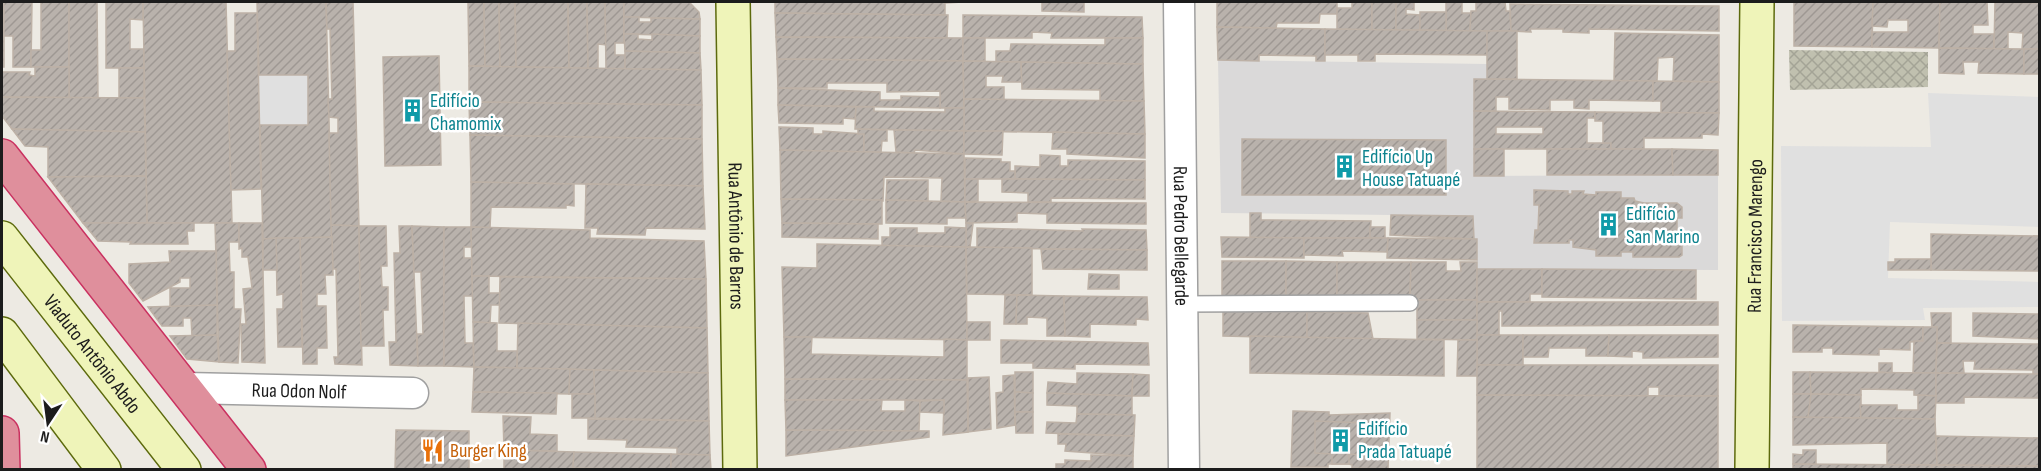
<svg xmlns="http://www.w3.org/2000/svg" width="2041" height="471" font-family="'Sofia Sans Condensed',sans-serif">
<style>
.residential{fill:#dad9d9}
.construction{fill:url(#construction-cross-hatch)}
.parking{fill:#e0e0e0}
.building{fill:url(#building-hatch);stroke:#bdb1a6;stroke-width:1.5;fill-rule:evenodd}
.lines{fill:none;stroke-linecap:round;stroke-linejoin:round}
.lane-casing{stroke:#a0a0a0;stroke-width:18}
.street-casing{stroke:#a0a0a0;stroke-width:33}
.secondary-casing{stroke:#5d6a0d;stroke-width:36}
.highway-casing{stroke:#ca3160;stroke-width:36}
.lane{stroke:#fff;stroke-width:15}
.street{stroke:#fff;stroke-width:30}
.secondary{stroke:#eff4b9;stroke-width:33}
.highway{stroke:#df8f9c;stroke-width:33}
.labels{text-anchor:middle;stroke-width:5;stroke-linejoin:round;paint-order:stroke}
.culture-label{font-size:20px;fill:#0d838f;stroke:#fff;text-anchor:start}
.street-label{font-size:20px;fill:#1c1c1c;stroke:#fff}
.food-label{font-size:20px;fill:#c56008;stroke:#fff;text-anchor:start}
</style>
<defs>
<pattern id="construction-cross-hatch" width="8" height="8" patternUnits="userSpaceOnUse" patternTransform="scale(1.5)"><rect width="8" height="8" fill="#c0c0af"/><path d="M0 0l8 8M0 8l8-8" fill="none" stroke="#a4a496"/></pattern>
<pattern id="building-hatch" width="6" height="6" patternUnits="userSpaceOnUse" patternTransform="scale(1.5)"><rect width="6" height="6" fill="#b9b2ac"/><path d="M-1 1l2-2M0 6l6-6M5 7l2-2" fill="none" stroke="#9e9893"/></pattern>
</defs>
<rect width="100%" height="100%" fill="#edeae3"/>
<path class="residential" d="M1218,60L1487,64V79H1474V176L1718,175V270L1477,269V239H1474L1473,216L1221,213Z"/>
<path class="construction" d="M1789,50L1928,52V87L1790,90Z"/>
<g class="parking">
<path d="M257,2H326L332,237L263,239Z"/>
<path d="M1928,93L2039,97V227L1890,222L1888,278L2039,282V307L1923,308L1925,320L1782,321L1781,146L1931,147Z"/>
</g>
<g class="building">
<rect x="2" y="2" width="2" height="65"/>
<path d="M4,2H32L31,67H13V36H4Z"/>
<path d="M41,2H69V67H31V50H41Z"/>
<path d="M69,2H97L98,98H69Z"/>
<path d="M106,2H143V20L130,19V49H144V68H106Z"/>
<path d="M143,2H226L232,223H147Z"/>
<path d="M257,2H326L332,237L263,239L260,125H308V75H259Z"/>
<path d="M326,2H353L359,226L331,225L329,133H338V118L329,117L328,99H332L330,29H327Z"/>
<path d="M468,2H484L485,66H469Z"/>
<path d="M484,2H499L500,67L485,66Z"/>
<path d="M499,2H515L516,67H500Z"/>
<path d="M515,2H568L569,68L516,67Z"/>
<path d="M568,2H587L588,69L569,68Z"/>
<path d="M587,2H605L606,45L598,44V69H588Z"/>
<path d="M605,2H624V43H615V55H625V69H606Z"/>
<path d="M624,2H689L699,12L700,19L624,17Z"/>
<path d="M775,2H963L945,3V15L775,13Z"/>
<path d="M1042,2H1084V12L1042,11Z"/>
<path d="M1217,2H1337V14H1320L1319,23H1277L1276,28L1217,27Z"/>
<path d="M1352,2H1372V30L1337,29V8H1352Z"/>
<rect x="1372" y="2" width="24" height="28"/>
<path d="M1396,2H1414V10L1406,9V14L1420,15V30H1396Z"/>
<path d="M1446,2H1462V13H1471L1470,31H1446Z"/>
<path d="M1476,2H1505L1506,11H1510L1511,31H1470L1471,11H1476Z"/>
<path d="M1794,2H1873L1872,47L1794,46Z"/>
<path d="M1873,2H1940L1939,48L1872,47V32H1908V20H1888L1887,27L1872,26Z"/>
<path d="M1940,2H1987L1988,25H1973V34H1994V49L1939,48Z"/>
<path d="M1995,2L2040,3V49H2022L2023,33L2008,32V49H1994Z"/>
<path d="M1510,4L1719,6V31L1589,29V33L1563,32V29H1530L1531,32L1511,31Z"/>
<path d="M1420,12H1446V31L1420,30Z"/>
<path d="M235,13H257L261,189L231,190L227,51H235Z"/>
<path d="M775,13L948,15L947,38L776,37Z"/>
<path d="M963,15L1142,17L1143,38H1051L1052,33L1032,32V38H963Z"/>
<path d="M624,17H639V22H651V18L700,19V36L624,34Z"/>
<path d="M1217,27L1325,29V61H1316V56L1259,55V61L1218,60Z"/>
<path d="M1325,29L1487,31V55L1375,54V61H1358V55H1325Z"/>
<rect x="1487" y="31" width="30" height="48"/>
<path d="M1615,33L1719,35V82L1673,81L1674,57L1658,58L1657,81H1614Z"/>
<path d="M624,34H638V39L652,40V34L700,36V53L625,51Z"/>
<path d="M776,37L963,38V61L777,59Z"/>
<rect x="963" y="38" width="22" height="23"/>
<path d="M1105,38H1143V64L996,62V51H1010L1011,44L1105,45Z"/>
<path d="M1939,48L2024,49V74L1978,73L1979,62H1963L1964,74L1939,73Z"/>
<rect x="2024" y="49" width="16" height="25"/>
<path d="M625,51L700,53L701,70L625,69Z"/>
<path d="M439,56L441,165L385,166L383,57Z"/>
<path d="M777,59L963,61L964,108H940V91L887,92V83H827V88H778Z"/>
<path d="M963,61L1021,62L1022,82H1002L1003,76H986V87H1004V100L964,99Z"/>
<path d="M1021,62L1143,64L1144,101H1100V90L1022,89Z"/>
<path d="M469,66L701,70L702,105L469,102Z"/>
<path d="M35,67H69V98L2,97V72H30L29,75L35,76Z"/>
<rect x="119" y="68" width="25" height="30"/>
<path d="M1474,79L1653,81V101L1589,100V109L1574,108V100H1550V110L1509,109V97H1496V111H1474Z"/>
<path d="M1653,81L1719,82V113H1661V101H1653Z"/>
<path d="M778,88L880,92V100H901V96L940,97V108L778,105Z"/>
<path d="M2,97L144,98L145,132L12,129L2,116Z"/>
<path d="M964,99L1144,101L1145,134L964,131Z"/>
<path d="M469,102L702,105V139L470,135Z"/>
<path d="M778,105L856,107L855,119L843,118V124L779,123Z"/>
<path d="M856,107H874V111L945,112V108H964V131L855,129Z"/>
<path d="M1474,111L1595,112V118H1587V143H1611V149H1474ZM1496,127H1543V134H1496Z"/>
<path d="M1595,112L1719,113L1718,135L1702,134V138H1644V149H1611V143H1603V121H1595Z"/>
<path d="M779,127L813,128V134H823V131L864,134V152L780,150Z"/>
<path d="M12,129L145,132L146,176L48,177V147L25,146Z"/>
<path d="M858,129L887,130V141H882L881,152H864V134H858Z"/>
<path d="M894,130L964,131V154L915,150L914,153L896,152Z"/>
<path d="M964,131H1003L1002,155L964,154Z"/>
<path d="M1053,132L1145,134V158L1067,154V149H1052Z"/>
<path d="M470,135L702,139L703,186L471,182Z"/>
<path d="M1242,139L1446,140V195H1242Z"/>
<rect x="1474" y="149" width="30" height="27"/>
<path d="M1547,149H1672L1673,175H1547Z"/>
<path d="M1672,149L1718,150V175H1673Z"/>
<path d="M780,150L964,154L965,202L941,201L942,178L884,177L883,201L781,199Z"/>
<path d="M1040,155L1060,156V166H1068V160L1145,161V180L1015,179V166L1040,167Z"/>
<path d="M965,158L1001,159V162H1010V171H1015V179H965Z"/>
<path d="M146,176L147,223H83L48,177Z"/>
<path d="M965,179H978V201L965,202Z"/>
<path d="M1002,179L1145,180V199L1051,198V202H1028V193L1002,192Z"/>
<path d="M887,180H928V201L886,200Z"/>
<path d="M471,182L574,184V206L566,205V208L491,207L490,228L471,227Z"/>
<path d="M586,184L703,186L705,229L646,228L645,235L597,234L598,228H585Z"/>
<path d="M1534,190L1568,191V194H1572V191H1584L1583,194L1596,195V192H1621V198H1634L1635,201L1644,203H1677L1682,207V218H1677V242L1682,243V255L1679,257H1633V252H1621V256H1596V250L1573,247V240H1569V243H1534L1535,230H1538L1539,205H1534Z"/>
<path d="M781,199L882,200V224L782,223Z"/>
<path d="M886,200L965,202L966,218H947V224L886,223Z"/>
<path d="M965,202L1146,203V224L1047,223V214L1017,213V222L966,223Z"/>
<path d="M1250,213H1261V220L1371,221L1370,238H1250Z"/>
<path d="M1391,215L1473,216L1474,239L1390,235Z"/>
<path d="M83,223H194V231H187L188,244H130L131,242L98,241Z"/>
<path d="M215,223H239V242H229L230,272H234V309H241L238,363L219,362Z"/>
<path d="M239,223H262L265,363L242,362L241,324H246L243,289L252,288L248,257H242V248L239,249Z"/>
<path d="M782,223L878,224V239L782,237Z"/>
<path d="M966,223L973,224L970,247H966Z"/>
<path d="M331,225L359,226L362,365L335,364L334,357H338L336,269H333Z"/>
<path d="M359,226H386L387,266H381L382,287H388V310H383L384,346H361Z"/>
<path d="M399,226H412L418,366L390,365L389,342H396L394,253H400Z"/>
<path d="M412,226L444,227V366H418L417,334H423L421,272H414Z"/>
<path d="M444,227H471L472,247H464V258H472L473,296H464L465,343H473L474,367L444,366Z"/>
<path d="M471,227L590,230V238L704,241L706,279L472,276Z"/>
<path d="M945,227L966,228V247L882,246V237H890V228H917V233H945Z"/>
<rect x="1370" y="227" width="15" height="11"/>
<path d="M977,228L1083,231L1082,229L1146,230L1147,250L977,248Z"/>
<path d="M1931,234L2040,236V271L1931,270Z"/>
<path d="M332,237L333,275H325L326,294H317V306H326L327,348H317V364H303L300,238Z"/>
<path d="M1221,237L1304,238V258L1222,257Z"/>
<path d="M276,238H300L302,347H278L277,309H283V294L277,295Z"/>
<path d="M276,238L277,270H263V239Z"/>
<path d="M1304,238H1388L1387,252L1342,251L1343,256L1304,255Z"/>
<path d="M1388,238L1477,239V260L1387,258Z"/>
<path d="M817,244L966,247L967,340L784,337L782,267L817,268Z"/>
<path d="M966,247L1032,248V295L967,294Z"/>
<path d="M1041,249L1147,250V270L1043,269Z"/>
<path d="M169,251H216L217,305L170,307V288H190V278H180V282L143,301L129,283V264L170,262Z"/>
<path d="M1895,259H1931V270H1888V262H1895Z"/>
<path d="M1222,261H1286V297L1222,296Z"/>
<path d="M1286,261L1337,262V297H1286Z"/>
<path d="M1337,262H1411L1410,297H1337Z"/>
<path d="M1411,262H1446V271H1461L1460,262H1477V300H1417V297H1410Z"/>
<path d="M1477,269H1542V294H1530V302H1477Z"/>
<path d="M1542,269L1696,270V299L1542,297Z"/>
<path d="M1089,274L1119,275V289H1088Z"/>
<path d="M472,276H489V293H500V305H491L490,323L473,322Z"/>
<path d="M500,277L706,279L707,328L499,323Z"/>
<path d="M1005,295H1017L1016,324H1004Z"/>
<path d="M1017,295L1064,296L1065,336H1047V318L1027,317V324H1016Z"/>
<path d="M1064,296L1147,297L1148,320L1136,319V325L1090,324V337L1065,336Z"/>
<rect x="1417" y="300" width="60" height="20"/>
<path d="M1477,302H1718V325L1502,326V311H1499V335H1477Z"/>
<path d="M217,305V335L192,336L191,318H183V326H162L148,307Z"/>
<path d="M1223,312H1307V338L1223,336Z"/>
<path d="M1307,312L1368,313L1373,339L1307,338Z"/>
<path d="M1931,313H1951V343H1937V327H1932Z"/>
<path d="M1973,313L2040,314V339L1973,336Z"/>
<path d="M1417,320H1477V340L1417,339Z"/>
<path d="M473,322L497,323V351H517V368L474,367Z"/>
<rect x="967" y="322" width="23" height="18"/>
<path d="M518,323L707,328L708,373L517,368Z"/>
<path d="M1793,325L1923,327V341L1910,342V350L1879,349V355L1833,354V348H1822V352H1793Z"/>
<path d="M1923,327H1937L1936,373H1913L1914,341H1923Z"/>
<path d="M217,335L219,362L187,359L170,336Z"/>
<rect x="1477" y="335" width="46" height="30"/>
<path d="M1523,335H1609L1608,356H1586V348H1549L1548,357H1523Z"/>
<path d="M1609,335H1718V357L1643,358V352L1632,351V357L1608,356Z"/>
<path d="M1250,336L1444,340V376L1250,373Z"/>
<path d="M784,337H812L811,354L944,357V339L967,340V380L785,379Z"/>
<path d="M1001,340L1148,343L1149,365L1075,364V369L1033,368V363H1001Z"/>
<path d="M1458,340H1477V376H1457Z"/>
<path d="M1937,343L2040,344V374H2033V370L1974,369L1975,361H1963L1964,373H1936Z"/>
<path d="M1879,363H1892V373L1879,372Z"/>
<path d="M1477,365H1718V396H1659V387H1648V396L1477,395Z"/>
<path d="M474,367L570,369L569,394L473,392Z"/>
<path d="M570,369L594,370L595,394H569Z"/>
<path d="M594,370L708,373L709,421L595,418Z"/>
<path d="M1015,372H1033V393L1015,392Z"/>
<path d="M1793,372H1810L1811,394H1793Z"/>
<path d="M1810,372L1936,373V396L1914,395V390L1861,389V395L1811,394Z"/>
<path d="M1077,373L1133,374L1132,396L1047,393L1048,382L1077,384Z"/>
<path d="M1936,373L2040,374V398L1964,397V403H1936Z"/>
<path d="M1133,374L1149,375V396H1132Z"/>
<path d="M1014,375L1015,425L997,428L996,393L1003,392V376Z"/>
<path d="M989,377L991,429L968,432V378Z"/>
<path d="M785,379L967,380L968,432L943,435L944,400H785Z"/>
<path d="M473,392L557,393L556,414L472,412Z"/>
<path d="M1015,392L1033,393V412H1015Z"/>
<path d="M1047,393L1132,396V415L1077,414V406L1047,405Z"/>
<rect x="572" y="394" width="23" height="24"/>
<path d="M1793,394H1811L1808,418L1793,417Z"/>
<path d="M1811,394L1861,395V418H1808Z"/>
<path d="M1477,395L1718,396V470H1477Z"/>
<path d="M1918,395L1936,396L1935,419L1861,418L1860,405H1897V410H1918Z"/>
<path d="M785,400H882L881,411H905V400L920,401L919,431L786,430Z"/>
<path d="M944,400V413L920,412V401Z"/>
<path d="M1293,411L1329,412V415L1390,413L1388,469L1352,468V465L1349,464H1328V467H1291Z"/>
<path d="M1015,412H1033V433H1016Z"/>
<path d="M1077,414L1135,415L1134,436L1046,433L1047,422L1076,423Z"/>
<path d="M503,416L531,417L530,434L557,435V451L504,450Z"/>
<path d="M1793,417L1935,419L1937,465H1887V443L1793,445Z"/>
<path d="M588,419L709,421L710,455L677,454V448L626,447L627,440L588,439Z"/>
<path d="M1315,421L1366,423L1364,455L1349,454V464H1332V454L1315,453Z"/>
<path d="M396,430L469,431V470H395Z"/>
<path d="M786,430L929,431V437L786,456Z"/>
<path d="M1058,434L1134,436L1133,456L1065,451L1066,444H1058Z"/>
<path d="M1936,436L2040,438V466L1937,465Z"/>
<path d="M504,450L574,452L573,470H504Z"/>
<path d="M1803,450H1816V465L1793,464V454L1803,455Z"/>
<path d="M574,452L671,454V470L573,468Z"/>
<path d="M671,454L710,455L711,470H671Z"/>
<path d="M1091,455L1133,456V470H1056V464H1065V460L1091,461Z"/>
<path d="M1793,464L1932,465V470H1793Z"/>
<path d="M1932,465L2040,466V470H1932Z"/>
</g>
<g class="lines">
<defs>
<path id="lane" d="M1183,304L1410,303"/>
<g id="street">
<path id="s1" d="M1179,2L1184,470"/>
<path id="s2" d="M185,388L413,393"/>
</g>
<g id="secondary">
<path id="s3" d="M733,2L740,470"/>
<path id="s4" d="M2,238L184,470"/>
<path d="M2,334L104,470"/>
<path id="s5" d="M1752,470L1757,2"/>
</g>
<g id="highway">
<path d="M2,156L249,470"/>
<path d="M2,433L3,470"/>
</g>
</defs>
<use href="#lane" class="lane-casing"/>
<use href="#street" class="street-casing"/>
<use href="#secondary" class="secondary-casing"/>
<use href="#highway" class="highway-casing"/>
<use href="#lane" class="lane"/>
<use href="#street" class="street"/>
<use href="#secondary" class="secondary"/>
<use href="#highway" class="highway"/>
</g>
<defs>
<symbol id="building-bare" viewBox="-9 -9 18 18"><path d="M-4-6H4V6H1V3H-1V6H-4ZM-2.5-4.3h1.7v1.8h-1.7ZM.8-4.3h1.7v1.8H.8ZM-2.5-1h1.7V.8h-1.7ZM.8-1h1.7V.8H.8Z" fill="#0f9aa8" stroke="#fff" stroke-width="2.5" paint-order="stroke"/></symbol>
<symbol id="restaurant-bare" viewBox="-9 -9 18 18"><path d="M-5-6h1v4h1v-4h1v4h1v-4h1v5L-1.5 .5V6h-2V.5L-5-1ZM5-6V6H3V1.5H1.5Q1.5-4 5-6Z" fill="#e8710a" stroke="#fff" stroke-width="2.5" paint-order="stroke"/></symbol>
</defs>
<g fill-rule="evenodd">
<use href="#building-bare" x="396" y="94" width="33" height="33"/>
<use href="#building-bare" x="1328" y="150" width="33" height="33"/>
<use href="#building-bare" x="1592" y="208" width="33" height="33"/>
<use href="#building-bare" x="1324" y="424" width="33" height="33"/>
<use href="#restaurant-bare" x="416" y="434" width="33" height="33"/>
</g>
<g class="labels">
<g class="culture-label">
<text x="430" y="107">Edifício<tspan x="430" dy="23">Chamomix</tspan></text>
<text x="1362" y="163">Edifício Up<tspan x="1362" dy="23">House Tatuapé</tspan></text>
<text x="1626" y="220">Edifício<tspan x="1626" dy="23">San Marino</tspan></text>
<text x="1358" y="435">Edifício<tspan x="1358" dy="23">Prada Tatuapé</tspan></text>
</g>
<g class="street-label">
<text dy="7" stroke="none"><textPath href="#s1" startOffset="234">Rua Pedro Bellegarde</textPath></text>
<text dy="7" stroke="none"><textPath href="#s3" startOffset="234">Rua Antônio de Barros</textPath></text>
<text dy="7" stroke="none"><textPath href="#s5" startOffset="234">Rua Francisco Marengo</textPath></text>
<text dy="7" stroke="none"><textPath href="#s4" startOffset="147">Viaduto Antônio Abdo</textPath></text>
<text dy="7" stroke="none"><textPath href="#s2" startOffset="114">Rua Odon Nolf</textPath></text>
</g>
<g class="food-label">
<text x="450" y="457">Burger King</text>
</g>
</g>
<rect width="2041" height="471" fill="none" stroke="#1c1c1c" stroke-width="6"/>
<g transform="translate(48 423) rotate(193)" stroke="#ffffff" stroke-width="4.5" paint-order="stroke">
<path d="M0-4.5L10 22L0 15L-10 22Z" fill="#1c1c1c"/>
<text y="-9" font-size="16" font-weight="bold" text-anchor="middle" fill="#1c1c1c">N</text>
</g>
</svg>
